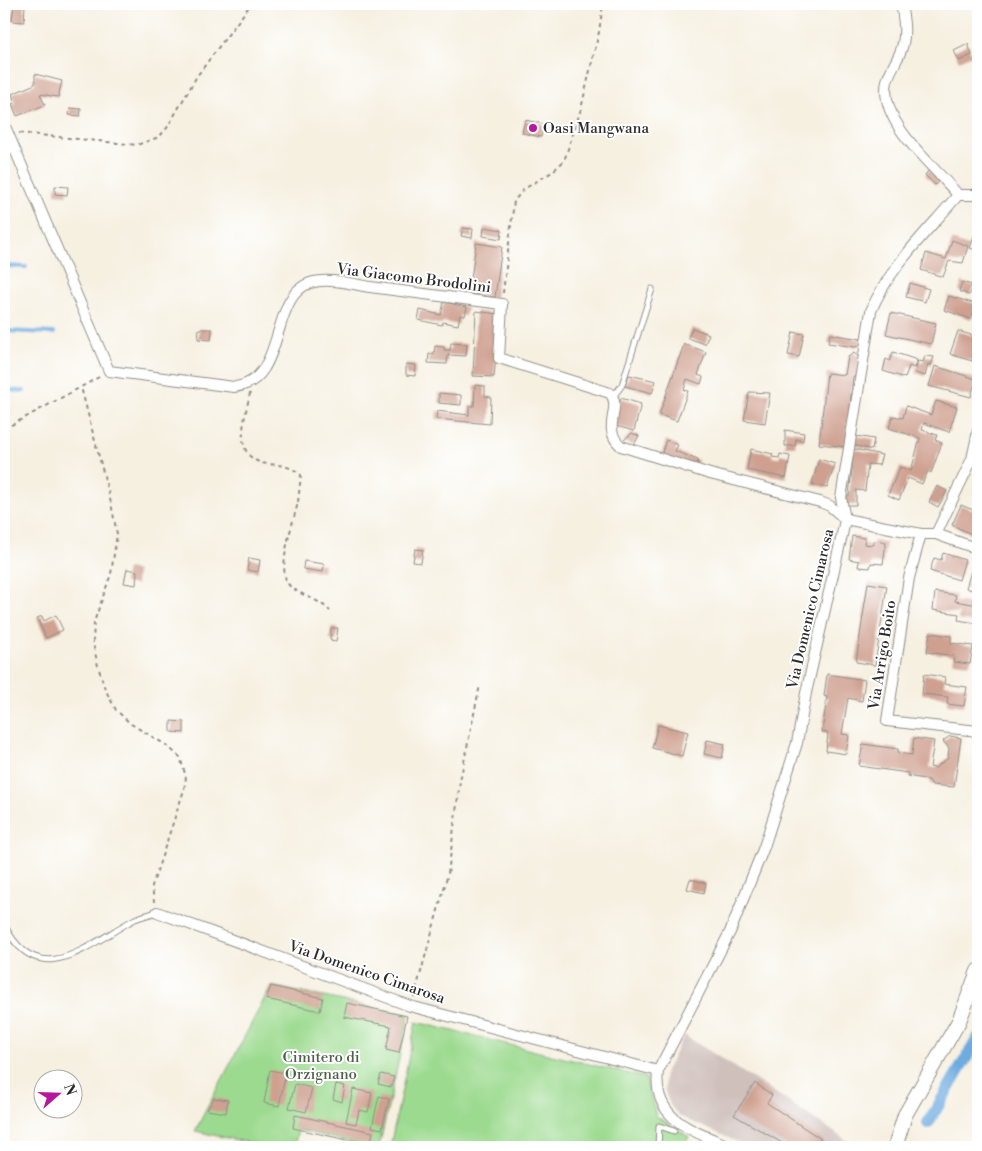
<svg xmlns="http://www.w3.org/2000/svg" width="982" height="1151" font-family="'Libre Bodoni',serif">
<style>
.industrial{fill:#cfc0bb}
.green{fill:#9cda8f;stroke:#64825d}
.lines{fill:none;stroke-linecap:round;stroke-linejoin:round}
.stream{stroke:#6eace0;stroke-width:4}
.canal{stroke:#6eace0;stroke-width:12}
.building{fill:#cfa090}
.service-casing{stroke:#908e86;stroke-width:7}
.minor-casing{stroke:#908e86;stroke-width:12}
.secondary-casing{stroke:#908e86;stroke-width:16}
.path{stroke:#908e86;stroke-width:2;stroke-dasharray:4 4;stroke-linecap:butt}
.service{stroke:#fff;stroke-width:5}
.minor{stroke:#fff;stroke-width:10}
.secondary{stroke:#fff;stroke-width:14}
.poi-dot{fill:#b5179e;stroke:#fff;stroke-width:2}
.labels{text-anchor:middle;stroke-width:4;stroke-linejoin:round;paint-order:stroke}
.poi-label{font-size:15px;fill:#2b2b2b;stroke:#fff;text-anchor:start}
.street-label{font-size:15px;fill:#2b2b2b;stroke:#fff}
.park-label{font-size:15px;fill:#4d6049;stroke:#fff}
</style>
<rect width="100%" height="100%" fill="#fff"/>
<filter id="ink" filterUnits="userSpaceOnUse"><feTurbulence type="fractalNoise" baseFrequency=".02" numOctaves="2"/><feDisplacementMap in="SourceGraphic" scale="10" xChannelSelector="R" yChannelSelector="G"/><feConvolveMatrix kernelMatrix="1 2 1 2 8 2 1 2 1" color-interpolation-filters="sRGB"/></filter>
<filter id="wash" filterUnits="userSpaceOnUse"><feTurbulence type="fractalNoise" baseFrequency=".0096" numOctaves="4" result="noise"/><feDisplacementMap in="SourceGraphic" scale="20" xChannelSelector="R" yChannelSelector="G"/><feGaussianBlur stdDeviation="1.12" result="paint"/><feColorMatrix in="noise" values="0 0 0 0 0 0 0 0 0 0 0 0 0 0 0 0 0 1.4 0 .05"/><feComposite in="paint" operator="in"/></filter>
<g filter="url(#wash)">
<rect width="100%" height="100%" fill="#f6f0e1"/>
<path class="industrial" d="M684,1035L774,1092L852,1144L851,1147H749L679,1116L670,1105L665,1092L664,1075Z"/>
<g class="green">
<path d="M271,986L409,1015L379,1147H370L298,1130L294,1147H269L195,1131Z"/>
<path d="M416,1022L646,1078L656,1116L689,1137L684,1147H390Z"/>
</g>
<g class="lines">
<g class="stream">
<path d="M4,266L26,267"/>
<path d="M4,331L54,333"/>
<path d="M4,390L24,391"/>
</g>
<path class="canal" d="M928,1123L978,1038"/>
</g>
<g id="blocks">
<g class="building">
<path d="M14,4L25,5L24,22L12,21Z"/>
<path d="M968,44L972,55L959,61L954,51Z"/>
<path d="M35,74L62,81L58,97L40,94L45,105L17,116L12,104L15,103L12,94L35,84Z"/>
<path d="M70,108L81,109L80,116L69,115Z"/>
<path d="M525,120L544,124L541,137L522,133Z"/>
<path d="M929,170L940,180L935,185L925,175Z"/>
<path d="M55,186L68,187L67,195L55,194Z"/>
<path d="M484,227L502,230L501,239L483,236Z"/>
<path d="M463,228L473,229L472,238L461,236Z"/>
<path d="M975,233L978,234V251L970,248Z"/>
<path d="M952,240L968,246L963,263L949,261L943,277L921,270L926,253L946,259Z"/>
<path d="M476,243L502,247L495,297L469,294Z"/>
<path d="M962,282L975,286L969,295L959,291Z"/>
<path d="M910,283L929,289L925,302L906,297Z"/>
<path d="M949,296L976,304L971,319L944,310Z"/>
<path d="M444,302L467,307L465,316L460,315L458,325L443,322L442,325L418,320L420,310L441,315Z"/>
<path d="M476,311L497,314L498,335L494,377L473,376Z"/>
<path d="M891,313L936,323L931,344L886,334Z"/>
<path d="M692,328L709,334L705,344L688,338Z"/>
<path d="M199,329H212L211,340L198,339Z"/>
<path d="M958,331L978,337L972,361L950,354Z"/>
<path d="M793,332L804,334L799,357L788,355Z"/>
<path d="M830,334L861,339V345L855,347L828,343Z"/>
<path d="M451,343L467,344L466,356L448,355L447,364L428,363L429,354H434L435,346L444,347V350H450Z"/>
<path d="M684,344L706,352L698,375L703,377L701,384L687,379L684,390L688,391L677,421L659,415Z"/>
<path d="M893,352L917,360L914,368L909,366L905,378L883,371L886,359L890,361Z"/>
<path d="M854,353L859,357L857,376H853L846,447L819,444L827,373L845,375L848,357Z"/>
<path d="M925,356L934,357L931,365L928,364L925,376L915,373L918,361L923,362Z"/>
<path d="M406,364L416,365L415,376L406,375Z"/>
<path d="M935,366L976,379L971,397L929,386Z"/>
<path d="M629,375L656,381L652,393L625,386Z"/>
<path d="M475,385L485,386V396L491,397L490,424L436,419L437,411L469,415V406H474Z"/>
<path d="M749,392L770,393L765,423L744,420Z"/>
<path d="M439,393L461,395V405L439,403Z"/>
<path d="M621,398L641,404L634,431L613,425Z"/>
<path d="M936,401L957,407L949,432L924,423L922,430L937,435L935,440L942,443L931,473L928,471L922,484L908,478L899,500L888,495L900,467L911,471L920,438L889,428L893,416L903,418L906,406L931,415Z"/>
<path d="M785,430L804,433L803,441L796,439L795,446H785Z"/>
<path d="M632,433L639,436L633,446L623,441Z"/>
<path d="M856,436L874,439L872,450L854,445Z"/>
<path d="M666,440L678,445L675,451L698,460L696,468L661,456Z"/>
<path d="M751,449L773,454L772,457L779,458L780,454L790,456L786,478L747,470Z"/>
<path d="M854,449L882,455L879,465L868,464L865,491L856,490V505H844L845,496H849Z"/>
<path d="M819,459L835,464L827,488L812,484Z"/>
<path d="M937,486L947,491L938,507L929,502Z"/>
<path d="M961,505L978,512V537L952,525Z"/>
<path d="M852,536L865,538L864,544L873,545V541L886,542L883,564L871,563L870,568L858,567L859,561L849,559Z"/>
<path d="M415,549L423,550L421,563L413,562Z"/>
<path d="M943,553L965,560L959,580L930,571L934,558L941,560Z"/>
<path d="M249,558L260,560L258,572L247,570Z"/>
<path d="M304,561L324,564L323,572L303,569Z"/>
<path d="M127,569L137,571L136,585L124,583Z"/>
<path d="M971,571L978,573V592L966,588Z"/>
<path d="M868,583L887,586L875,665L856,662Z"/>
<path d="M935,592L956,595L955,601L978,605L976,623L958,620L959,614L933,610Z"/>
<path d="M56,615L63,630L46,638L37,618L42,616L44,621Z"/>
<path d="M331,628H338L336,641L330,640Z"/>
<path d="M930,633L951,636V643L973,646L970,664L953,662L954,656L927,652Z"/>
<path d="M827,674L865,680L862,701L848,698L842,734L849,735L846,754L826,751L828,733L822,732L827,697L824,696Z"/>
<path d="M924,674L945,677L944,684L967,687L964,706L947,704L948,697L922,694Z"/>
<path d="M171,721L184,722V733L171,732Z"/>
<path d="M658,725L688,732L682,756L652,748Z"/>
<path d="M950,736L961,738L954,787L932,785L929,780L908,776V773L859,766L863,744L898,749V753L912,755L914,738L934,741L930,767L935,768L948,758L949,748L943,741Z"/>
<path d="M707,740L725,744L722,758L704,754Z"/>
<path d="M690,879L706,883L704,893L687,889Z"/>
<path d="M271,986L323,998L320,1011L266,999Z"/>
<path d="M347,1003L407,1016L399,1053L386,1050L391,1026L344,1017Z"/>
<path d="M270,1070L286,1073L279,1106L264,1103Z"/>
<path d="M381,1074L394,1077L391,1087L378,1084Z"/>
<path d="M755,1083L772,1095L767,1103L824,1141L820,1147H789L734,1115Z"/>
<path d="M295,1084L312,1088L306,1112L289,1108Z"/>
<path d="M336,1084L345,1086L342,1102L333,1099Z"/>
<path d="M353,1089L372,1093L368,1112L359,1110L356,1124L346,1122Z"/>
<path d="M379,1096L389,1099L382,1129L372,1127Z"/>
<path d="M214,1098L228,1100L226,1113L207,1110Z"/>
<path d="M295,1115L373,1132L370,1145L293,1128Z"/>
</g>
</g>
</g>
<g filter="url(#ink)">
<use href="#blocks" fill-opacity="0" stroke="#908e86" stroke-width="1"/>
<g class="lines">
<defs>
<g id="service">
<path d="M613,397L622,385L652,289"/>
<path d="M4,924C38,995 91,942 135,919C142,916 150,914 157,912"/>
<path d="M658,1147L659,1126L674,1131"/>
</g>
<g id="minor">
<path d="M4,124L109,371L234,387C287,382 269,296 310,283C327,277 352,284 370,287C414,293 458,298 502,304L499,358L610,393C623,408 600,427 621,446L710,474L820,502L830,506L845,519L921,534H936L978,549"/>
<path d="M958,195H978"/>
<path d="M921,534L909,578L887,721L978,731"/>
<path d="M936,534L972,459L978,431"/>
<path d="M157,912L410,1006L658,1071"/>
<path d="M732,1147C694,1131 652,1121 658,1071L730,932L764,847L797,743L806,693L842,535L845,519L841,498L871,311C889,267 928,231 958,195C934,165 878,123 887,81C890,71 896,62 900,53C907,37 904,20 901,4"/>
</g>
<path id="secondary" d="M895,1147L905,1115L959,1021L978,971"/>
</defs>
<use href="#service" class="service-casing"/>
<use href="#minor" class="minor-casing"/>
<use href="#secondary" class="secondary-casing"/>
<g class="path">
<path d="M19,133L137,145L159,137L167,128L197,76L251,4"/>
<path d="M503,293L514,201L524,189L552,172L564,161L581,109L599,32L603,4"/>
<path d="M99,377L81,387L111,503L117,534L111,574L94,622L93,643L98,666L105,689L116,710L131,724L166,745L180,757L186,777L184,790L152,886L154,902"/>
<path d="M250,393C245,419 230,459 268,464C281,465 291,466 301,475C300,484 299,493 298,502C294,521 274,574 291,587C304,597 319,599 330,611"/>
<path d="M4,429L81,387"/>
<path d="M414,997L448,874L460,781L480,685"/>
</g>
<use href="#service" class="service"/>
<use href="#minor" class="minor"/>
<use href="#secondary" class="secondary"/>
</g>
</g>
<circle class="poi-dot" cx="533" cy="128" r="5"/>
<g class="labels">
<g class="poi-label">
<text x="543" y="133">Oasi Mangwana</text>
</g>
<g class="street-label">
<text transform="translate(414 278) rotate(7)" y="5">Via Giacomo Brodolini</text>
<text transform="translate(810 609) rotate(-77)" y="5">Via Domenico Cimarosa</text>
<text transform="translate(882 655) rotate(-81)" y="5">Via Arrigo Boito</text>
<text transform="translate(367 972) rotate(19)" y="5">Via Domenico Cimarosa</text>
</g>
<g class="park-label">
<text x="321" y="1062">Cimitero di<tspan x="321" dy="17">Orzignano</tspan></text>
</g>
</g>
<rect width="982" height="1151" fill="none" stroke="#fff" stroke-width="20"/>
<g transform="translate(58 1094) rotate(70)"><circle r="24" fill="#ffffff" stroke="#aaaaaa"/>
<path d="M0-4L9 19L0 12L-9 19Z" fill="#b5179e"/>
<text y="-8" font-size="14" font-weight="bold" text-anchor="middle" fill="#2b2b2b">N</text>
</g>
</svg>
